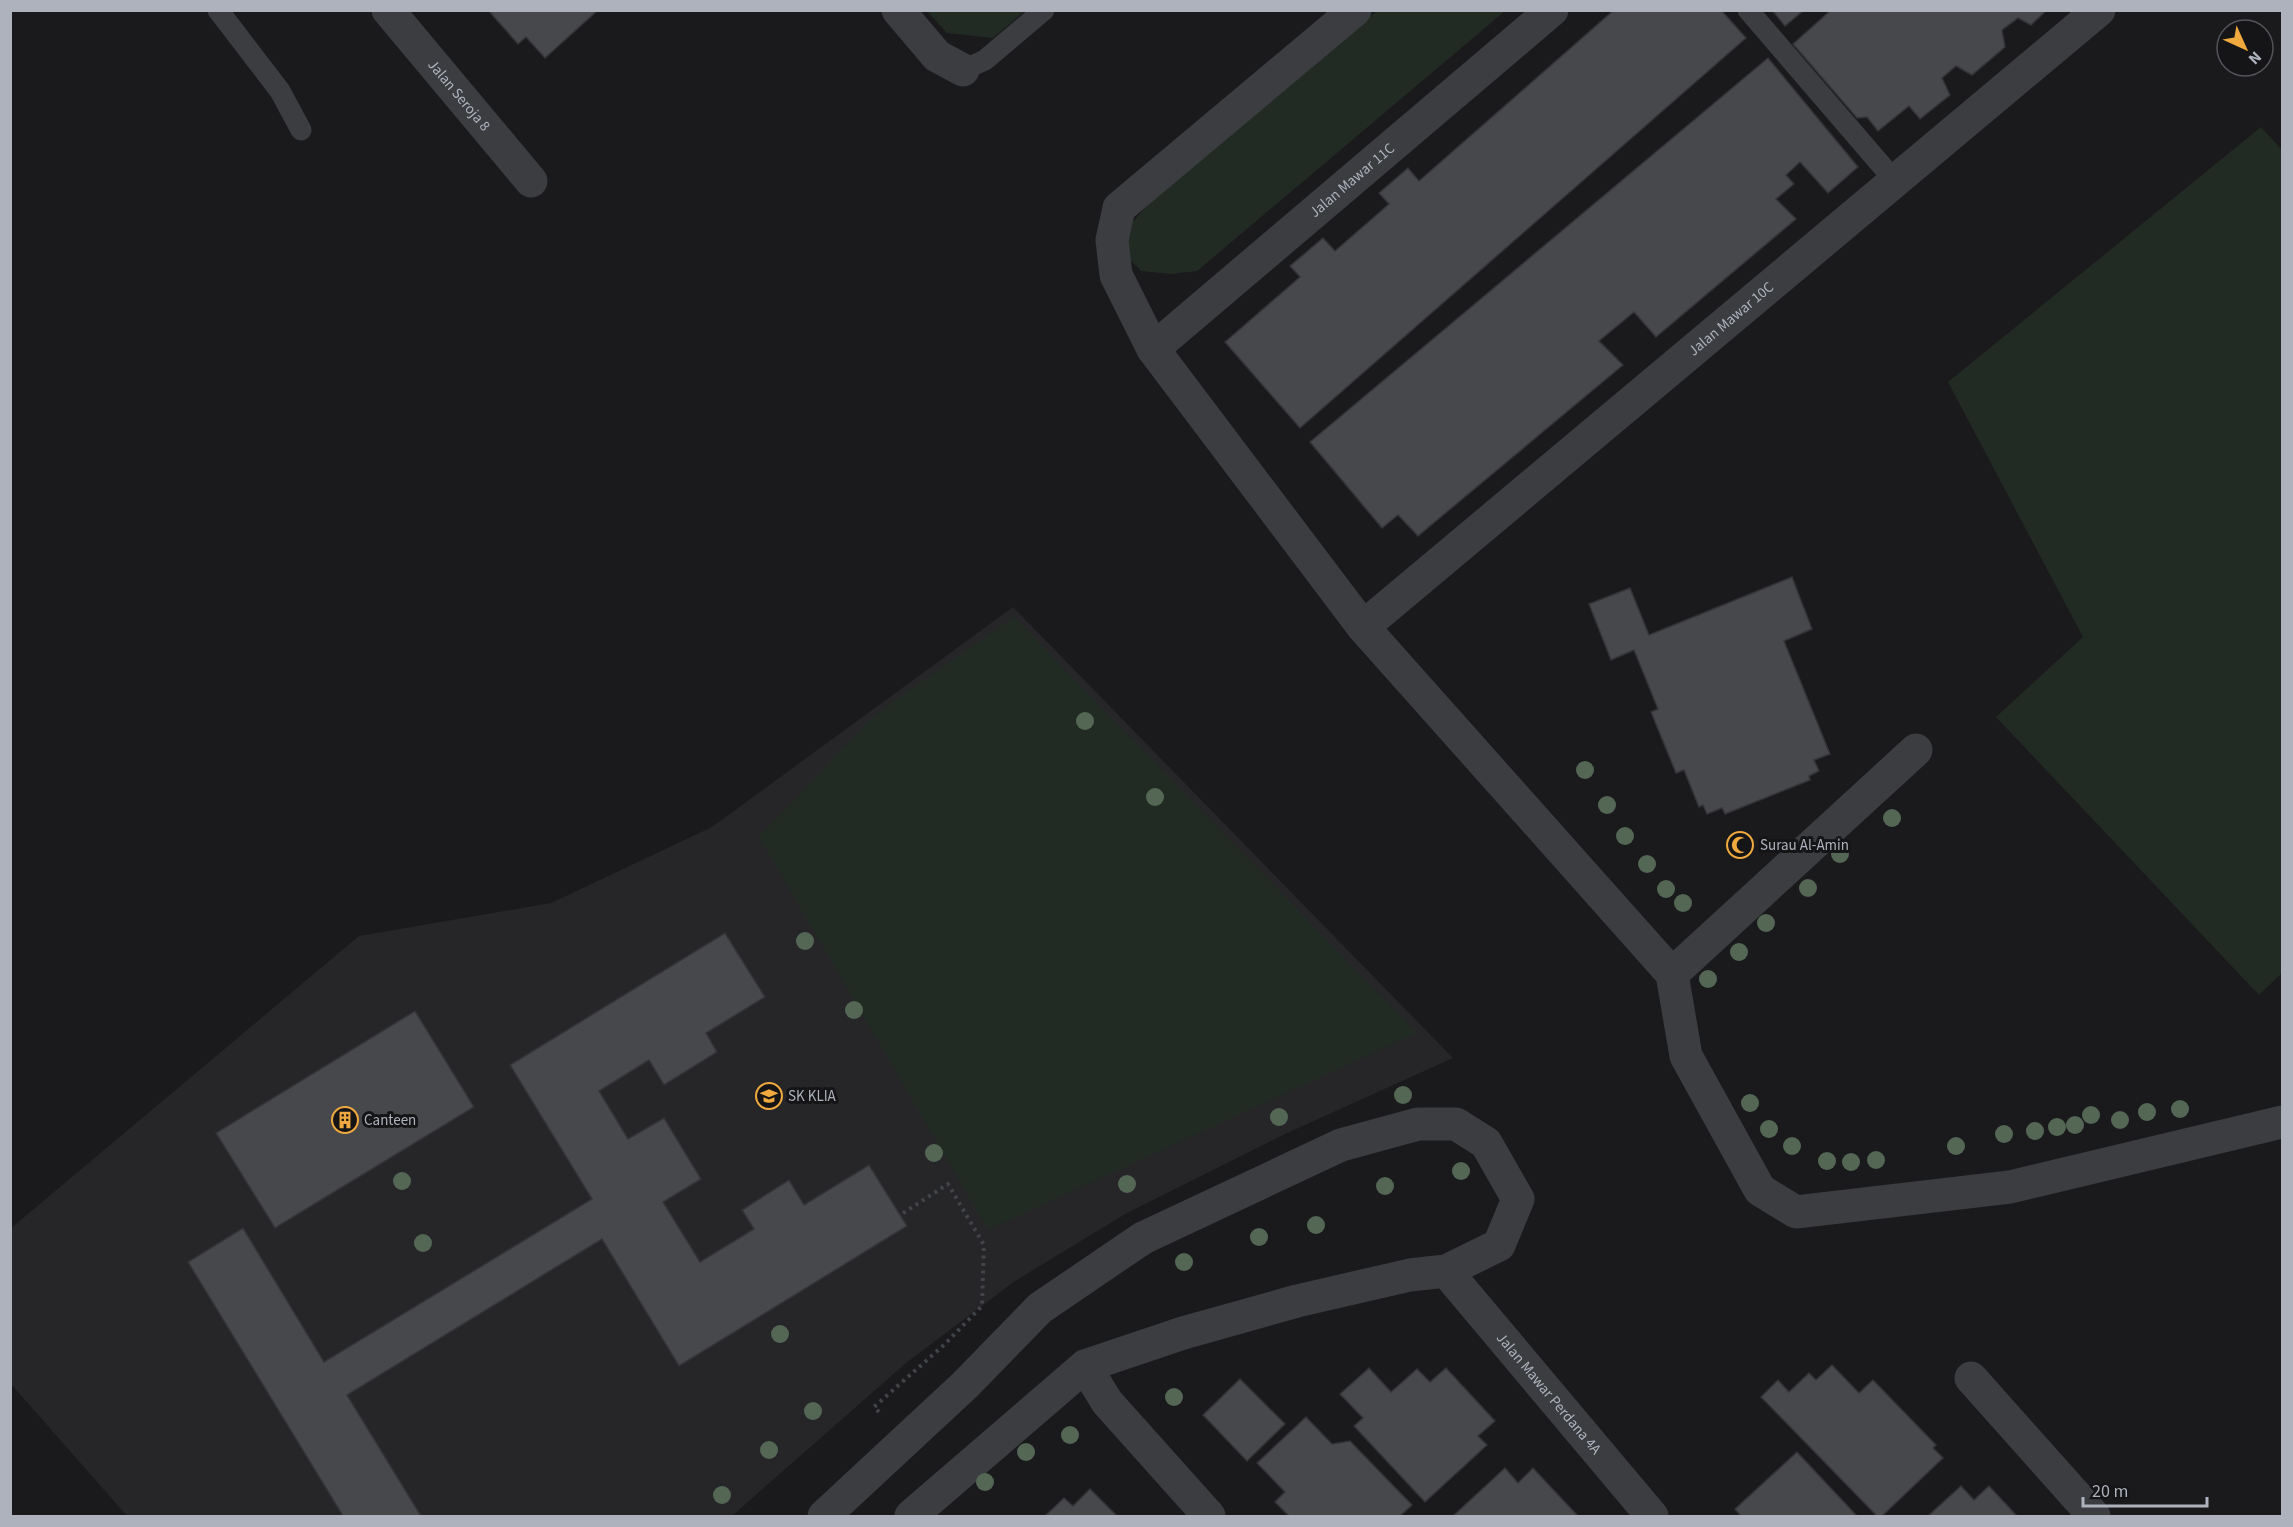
<svg xmlns="http://www.w3.org/2000/svg" width="2293" height="1527" font-family="'Source Sans 3',sans-serif">
<style>
.built{fill:#262629}
.green{fill:#222b23}
.building{fill:#47484c;stroke:#343438;stroke-width:1.5}
.lines{fill:none;stroke-linecap:round;stroke-linejoin:round}
.path{stroke:#414448;stroke-width:4;stroke-dasharray:3 4.5;stroke-linecap:butt}
.lane{stroke:#3b3d41;stroke-width:21}
.street{stroke:#3b3d41;stroke-width:33}
.tree{fill:#546755}
.labels{text-anchor:middle;stroke-width:6;stroke-linejoin:round;paint-order:stroke}
.street-label{font-size:15px;fill:#adb2bc;stroke:#151517}
.poi-label{font-size:15px;fill:#adb2bc;stroke:#151517;text-anchor:start}
</style>
<rect width="100%" height="100%" fill="#1a1a1c"/>
<path class="built" d="M1013,607L1453,1058L1285,1134L1127,1213L1015,1281L906,1363L732,1516H127L11,1384L10,1229L359,936L551,903L712,827Z"/>
<g class="green">
<path d="M927,11H1025L993,38L947,33Z"/>
<path d="M1377,11H1505L1197,271L1171,274L1141,271L1126,255V230C1194,148 1294,78 1377,11Z"/>
<path d="M2261,127L2282,150V973L2259,995L1996,717L2083,637L1948,382Z"/>
<path d="M1014,617L1417,1033L988,1230L759,837L873,716Z"/>
</g>
<g class="building">
<path d="M488,10H598L545,58L526,37L518,44Z"/>
<path d="M1614,10H1721L1746,38L1300,428L1225,342L1300,277L1290,266L1323,238L1335,251L1389,204L1379,193L1408,168L1419,181Z"/>
<path d="M1772,10H1804L1785,26Z"/>
<path d="M1831,10H2047L2031,25L2018,18L2002,30L2005,47L1972,75L1956,66L1942,78L1950,95L1920,119L1909,106L1878,131L1867,117L1857,118L1793,44Z"/>
<path d="M1768,58L1858,167L1828,193L1800,162L1786,175L1794,184L1776,199L1796,219L1656,337L1634,312L1599,341L1623,365L1418,536L1398,515L1382,528L1310,442Z"/>
<path d="M1792,577L1812,629L1784,641L1830,754L1814,760L1819,771L1809,776L1810,780L1725,814L1722,808L1707,814L1703,805L1699,807L1684,770L1676,773L1651,712L1658,709L1634,650L1611,660L1589,604L1630,588L1649,635Z"/>
<path d="M725,933L765,997L706,1033L717,1052L664,1085L649,1060L599,1091L628,1139L664,1118L701,1179L663,1202L700,1262L754,1229L742,1210L789,1180L804,1205L869,1165L907,1226L679,1366L602,1239L347,1395L421,1516H343L188,1262L243,1228L324,1362L592,1199L510,1065Z"/>
<path d="M415,1011L474,1107L275,1228L216,1133Z"/>
<path d="M1832,1365L1859,1393L1873,1380L1936,1445L1933,1448L1943,1458L1882,1516H1877L1761,1397L1778,1380L1789,1392L1809,1373L1816,1380Z"/>
<path d="M1369,1368L1391,1392L1417,1369L1430,1382L1446,1368L1495,1421L1478,1436L1487,1445L1425,1502L1354,1426L1363,1418L1340,1394Z"/>
<path d="M1240,1379L1285,1424L1247,1461L1203,1415Z"/>
<path d="M1306,1417L1332,1444L1350,1441L1412,1505L1400,1516H1289L1275,1502L1285,1492L1257,1463Z"/>
<path d="M1797,1452L1857,1516H1741L1735,1509Z"/>
<path d="M1505,1468L1518,1483L1533,1468L1578,1516H1453Z"/>
<path d="M1961,1486L1974,1500L1989,1486L2017,1516H1928Z"/>
<path d="M1090,1489L1117,1516H1045L1064,1498L1073,1506Z"/>
</g>
<g class="lines">
<path class="path" d="M879,1412L874,1407L945,1344L982,1306L984,1245L948,1184L900,1215"/>
<g class="lane">
<path d="M218,10L280,91L301,130"/>
<path d="M1748,10L1895,181"/>
<path d="M963,70L985,60L1044,10"/>
</g>
<g class="street">
<path id="s1" d="M388,10L531,181"/>
<path d="M898,10L937,56L963,70"/>
<path d="M1355,10L1119,208L1112,240L1116,275L1153,349L1363,627L1672,974L1916,750"/>
<path id="s2" d="M1153,349L1552,10"/>
<path id="s3" d="M1363,627L2099,10"/>
<path d="M1672,974L1686,1056L1760,1190L1796,1212L2010,1187L2282,1122"/>
<path id="s4" d="M1446,1271L1652,1516"/>
<path d="M1085,1366L1107,1402L1209,1516"/>
<path d="M1971,1378L2094,1516"/>
<path d="M824,1516L965,1385L1040,1308L1143,1238L1341,1145L1418,1124H1456L1486,1143L1518,1199L1499,1245L1446,1271L1410,1275L1297,1301L1183,1333L1085,1366L911,1516"/>
</g>
</g>
<g class="tree">
<circle cx="1085" cy="721" r="9"/>
<circle cx="1585" cy="770" r="9"/>
<circle cx="1155" cy="797" r="9"/>
<circle cx="1607" cy="805" r="9"/>
<circle cx="1892" cy="818" r="9"/>
<circle cx="1625" cy="836" r="9"/>
<circle cx="1840" cy="854" r="9"/>
<circle cx="1647" cy="864" r="9"/>
<circle cx="1808" cy="888" r="9"/>
<circle cx="1666" cy="889" r="9"/>
<circle cx="1683" cy="903" r="9"/>
<circle cx="1766" cy="923" r="9"/>
<circle cx="805" cy="941" r="9"/>
<circle cx="1739" cy="952" r="9"/>
<circle cx="1708" cy="979" r="9"/>
<circle cx="854" cy="1010" r="9"/>
<circle cx="1403" cy="1095" r="9"/>
<circle cx="1750" cy="1103" r="9"/>
<circle cx="2180" cy="1109" r="9"/>
<circle cx="2147" cy="1112" r="9"/>
<circle cx="2091" cy="1115" r="9"/>
<circle cx="1279" cy="1117" r="9"/>
<circle cx="2120" cy="1120" r="9"/>
<circle cx="2075" cy="1125" r="9"/>
<circle cx="2057" cy="1127" r="9"/>
<circle cx="1769" cy="1129" r="9"/>
<circle cx="2035" cy="1131" r="9"/>
<circle cx="2004" cy="1134" r="9"/>
<circle cx="1792" cy="1146" r="9"/>
<circle cx="1956" cy="1146" r="9"/>
<circle cx="934" cy="1153" r="9"/>
<circle cx="1876" cy="1160" r="9"/>
<circle cx="1827" cy="1161" r="9"/>
<circle cx="1851" cy="1162" r="9"/>
<circle cx="1461" cy="1171" r="9"/>
<circle cx="402" cy="1181" r="9"/>
<circle cx="1127" cy="1184" r="9"/>
<circle cx="1385" cy="1186" r="9"/>
<circle cx="1316" cy="1225" r="9"/>
<circle cx="1259" cy="1237" r="9"/>
<circle cx="423" cy="1243" r="9"/>
<circle cx="1184" cy="1262" r="9"/>
<circle cx="780" cy="1334" r="9"/>
<circle cx="1174" cy="1397" r="9"/>
<circle cx="813" cy="1411" r="9"/>
<circle cx="1070" cy="1435" r="9"/>
<circle cx="769" cy="1450" r="9"/>
<circle cx="1026" cy="1452" r="9"/>
<circle cx="985" cy="1482" r="9"/>
<circle cx="722" cy="1495" r="9"/>
</g>
<defs>
<symbol id="mosque-ring" viewBox="-11 -11 22 22"><circle r="9.5" fill="#151517" stroke="#f0a93e" stroke-width="1.5"/><path d="M3.5-4.9A6 6 0 1 0 3.5 4.9A5 5 0 1 1 3.5-4.9Z" fill="#f0a93e"/></symbol>
<symbol id="school-ring" viewBox="-11 -11 22 22"><circle r="9.5" fill="#151517" stroke="#f0a93e" stroke-width="1.5"/><path d="M0-5L7-2L0 1L-7-2ZM-4 1L0 2.5L4 1V4Q0 6-4 4Z" fill="#f0a93e"/></symbol>
<symbol id="building-ring" viewBox="-11 -11 22 22"><circle r="9.5" fill="#151517" stroke="#f0a93e" stroke-width="1.5"/><path d="M-4-6H4V6H1V3H-1V6H-4ZM-2.5-4.3h1.7v1.8h-1.7ZM.8-4.3h1.7v1.8H.8ZM-2.5-1h1.7V.8h-1.7ZM.8-1h1.7V.8H.8Z" fill="#f0a93e"/></symbol>
</defs>
<g fill-rule="evenodd">
<use href="#mosque-ring" x="1725" y="830" width="30" height="30"/>
<use href="#school-ring" x="754" y="1081" width="30" height="30"/>
<use href="#building-ring" x="330" y="1105" width="30" height="30"/>
</g>
<g class="labels">
<g class="street-label">
<text dy="5" stroke="none"><textPath href="#s1" startOffset="111">Jalan Seroja 8</textPath></text>
<text dy="5" stroke="none"><textPath href="#s2" startOffset="261">Jalan Mawar 11C</textPath></text>
<text dy="5" stroke="none"><textPath href="#s3" startOffset="480">Jalan Mawar 10C</textPath></text>
<text dy="5" stroke="none"><textPath href="#s4" startOffset="160">Jalan Mawar Perdana 4A</textPath></text>
</g>
<g class="poi-label">
<text x="1760" y="850">Surau Al-Amin</text>
<text x="788" y="1101">SK KLIA</text>
<text x="364" y="1125">Canteen</text>
</g>
</g>
<rect width="2293" height="1527" fill="none" stroke="#adb2bc" stroke-width="24"/>
<g transform="translate(2245 48) rotate(135)"><circle r="28" fill="#151517" stroke="#525459" stroke-width="1.5"/>
<path d="M0-4.5L10 22L0 15L-10 22Z" fill="#f0a93e"/>
<text y="-9" font-size="16" font-weight="bold" text-anchor="middle" fill="#adb2bc">N</text>
</g>
<path d="M2083 1497v9h124v-9" fill="none" stroke="#adb2bc" stroke-width="3"/>
<text x="2092" y="1497" font-size="18" fill="#adb2bc" stroke="#151517" stroke-width="4.5" paint-order="stroke">20 m</text>
</svg>
